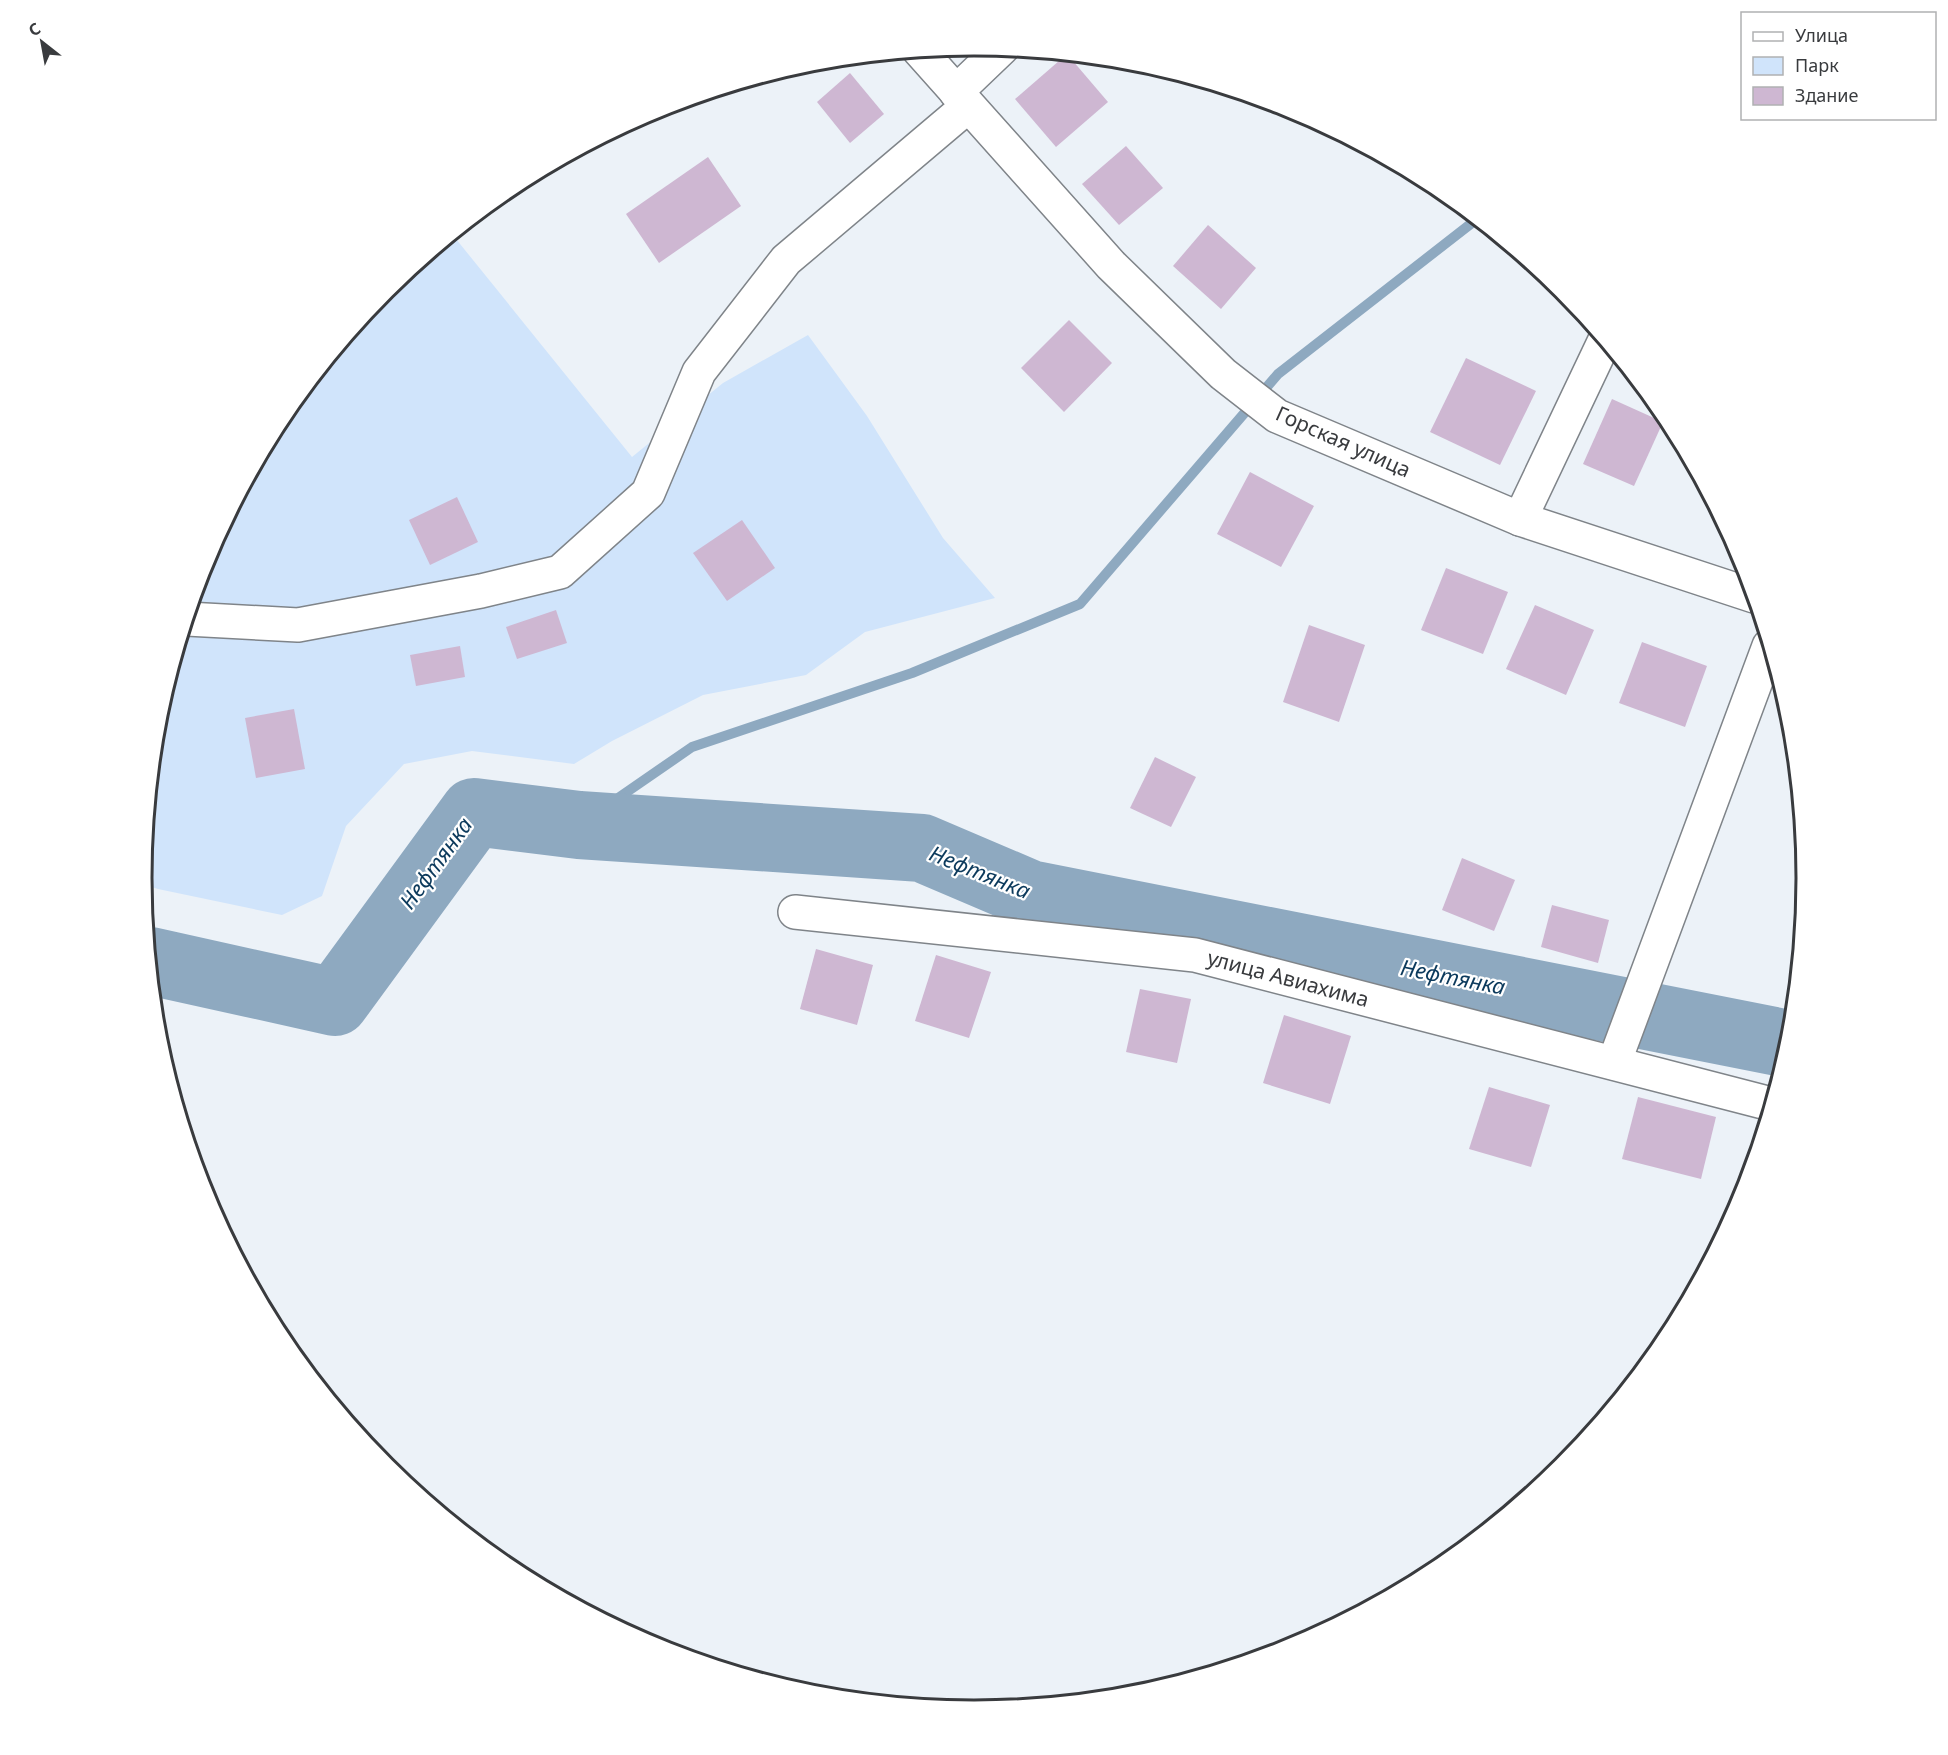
<svg xmlns="http://www.w3.org/2000/svg" width="1948" height="1755" font-family="'Noto Sans',sans-serif">
<style>
.green{fill:#d0e4fb}
.lines{fill:none;stroke-linecap:round;stroke-linejoin:round}
.stream{stroke:#8ea9c0;stroke-width:10}
.river{stroke:#8ea9c0;stroke-width:68}
.building{fill:#ceb7d2}
.street-casing{stroke:#7f8489;stroke-width:36}
.secondary-casing{stroke:#7f8489;stroke-width:36}
.street{stroke:#fff;stroke-width:33}
.secondary{stroke:#fff;stroke-width:33}
.labels{text-anchor:middle;stroke-width:4.5;stroke-linejoin:round;paint-order:stroke}
.street-label{font-size:21px;fill:#393b3e;stroke:#fff}
.water-label{font-size:22px;font-style:italic;fill:#0c3a5c;stroke:#fff}
.rim{fill:none;stroke:#393b3e;stroke-width:3}
</style>
<rect width="100%" height="100%" fill="#ecf2f8"/>
<path class="green" d="M452,234L632,457L723,383L808,335L867,416L943,538L995,598L865,632L806,675L703,695L612,741L574,764L472,751L404,764L346,826L322,896L282,915L158,889L142,884L158,715L205,559L282,415L386,289Z"/>
<g class="lines">
<path class="stream" d="M579,825L692,747L912,673L1080,604L1278,374L1477,219"/>
<path class="river" d="M150,961L335,1002L474,812L579,825L922,848L1030,894L1789,1044"/>
</g>
<g class="building">
<path d="M1067,54L1108,102L1056,147L1015,99Z"/>
<path d="M850,73L884,114L850,143L817,102Z"/>
<path d="M1126,146L1163,188L1119,225L1082,184Z"/>
<path d="M708,157L741,206L659,263L626,214Z"/>
<path d="M1208,225L1256,268L1221,309L1173,266Z"/>
<path d="M1069,320L1112,363L1064,412L1021,368Z"/>
<path d="M1466,358L1536,391L1500,465L1430,432Z"/>
<path d="M1612,399L1663,422L1634,486L1583,464Z"/>
<path d="M1250,472L1314,506L1281,567L1217,534Z"/>
<path d="M457,497L478,542L430,565L409,520Z"/>
<path d="M742,520L775,568L727,601L693,553Z"/>
<path d="M1446,568L1508,592L1483,654L1421,630Z"/>
<path d="M1535,605L1594,630L1566,695L1506,669Z"/>
<path d="M556,610L567,643L517,659L506,627Z"/>
<path d="M1309,625L1365,645L1339,722L1283,702Z"/>
<path d="M1642,642L1707,666L1685,727L1619,703Z"/>
<path d="M460,646L465,677L416,686L410,655Z"/>
<path d="M294,709L305,769L256,778L245,718Z"/>
<path d="M1155,757L1196,777L1171,827L1130,808Z"/>
<path d="M1462,858L1515,880L1494,931L1442,910Z"/>
<path d="M1552,905L1609,920L1598,963L1541,947Z"/>
<path d="M816,949L873,965L857,1025L800,1009Z"/>
<path d="M936,955L991,972L969,1038L915,1021Z"/>
<path d="M1140,989L1191,999L1177,1063L1126,1052Z"/>
<path d="M1284,1015L1351,1036L1330,1104L1263,1083Z"/>
<path d="M1489,1087L1550,1105L1531,1167L1469,1149Z"/>
<path d="M1638,1097L1716,1117L1701,1179L1622,1159Z"/>
</g>
<g class="lines">
<defs>
<g id="street">
<path d="M956,92L1002,48"/>
<path d="M1520,519L1605,340"/>
<path d="M187,619L298,625L481,591L560,572L648,493L699,372L786,260L968,106"/>
<path d="M795,912L1195,955L1771,1104"/>
<path d="M1614,1063L1769,646"/>
</g>
<path id="secondary" d="M919,50L1111,265L1223,374L1277,416L1520,519L1754,596"/>
</defs>
<use href="#street" class="street-casing"/>
<use href="#secondary" class="secondary-casing"/>
<use href="#street" class="street"/>
<use href="#secondary" class="secondary"/>
</g>
<g class="labels">
<g class="street-label">
<text transform="translate(1343 442) rotate(24)" y="7">Горская улица</text>
<text transform="translate(1288 979) rotate(15)" y="7">улица Авиахима</text>
</g>
<g class="water-label">
<text transform="translate(436 863) rotate(-54)" y="8">Нефтянка</text>
<text transform="translate(980 872) rotate(22)" y="8">Нефтянка</text>
<text transform="translate(1453 977) rotate(11)" y="8">Нефтянка</text>
</g>
</g>
<path d="M0 0H1948V1755H0ZM152 878a822 822 0 1 1 1644 0a822 822 0 1 1-1644 0Z" fill="#fff" fill-rule="evenodd"/>
<path class="rim" d="M152 878a822 822 0 1 1 1644 0a822 822 0 1 1-1644 0Z"/>
<rect x="1741" y="12" width="195" height="108" fill="#ffffff" stroke="#b0b1b2" stroke-width="1.5"/>
<rect x="1753" y="32" width="30" height="9" fill="#ffffff" stroke="#b0b1b2" stroke-width="1.5"/>
<text x="1795" y="42" font-size="18" fill="#393b3e">Улица</text>
<rect x="1753" y="57" width="30" height="18" fill="#d0e4fb" stroke="#b0b1b2" stroke-width="1.5"/>
<text x="1795" y="72" font-size="18" fill="#393b3e">Парк</text>
<rect x="1753" y="87" width="30" height="18" fill="#ceb7d2" stroke="#b0b1b2" stroke-width="1.5"/>
<text x="1795" y="102" font-size="18" fill="#393b3e">Здание</text>
<g transform="translate(42 42) rotate(329)" stroke="#ffffff" stroke-width="4.5" paint-order="stroke">
<path d="M0-4.5L10 22L0 15L-10 22Z" fill="#393b3e"/>
<text y="-9" font-size="16" font-weight="bold" text-anchor="middle" fill="#393b3e">С</text>
</g>
</svg>
